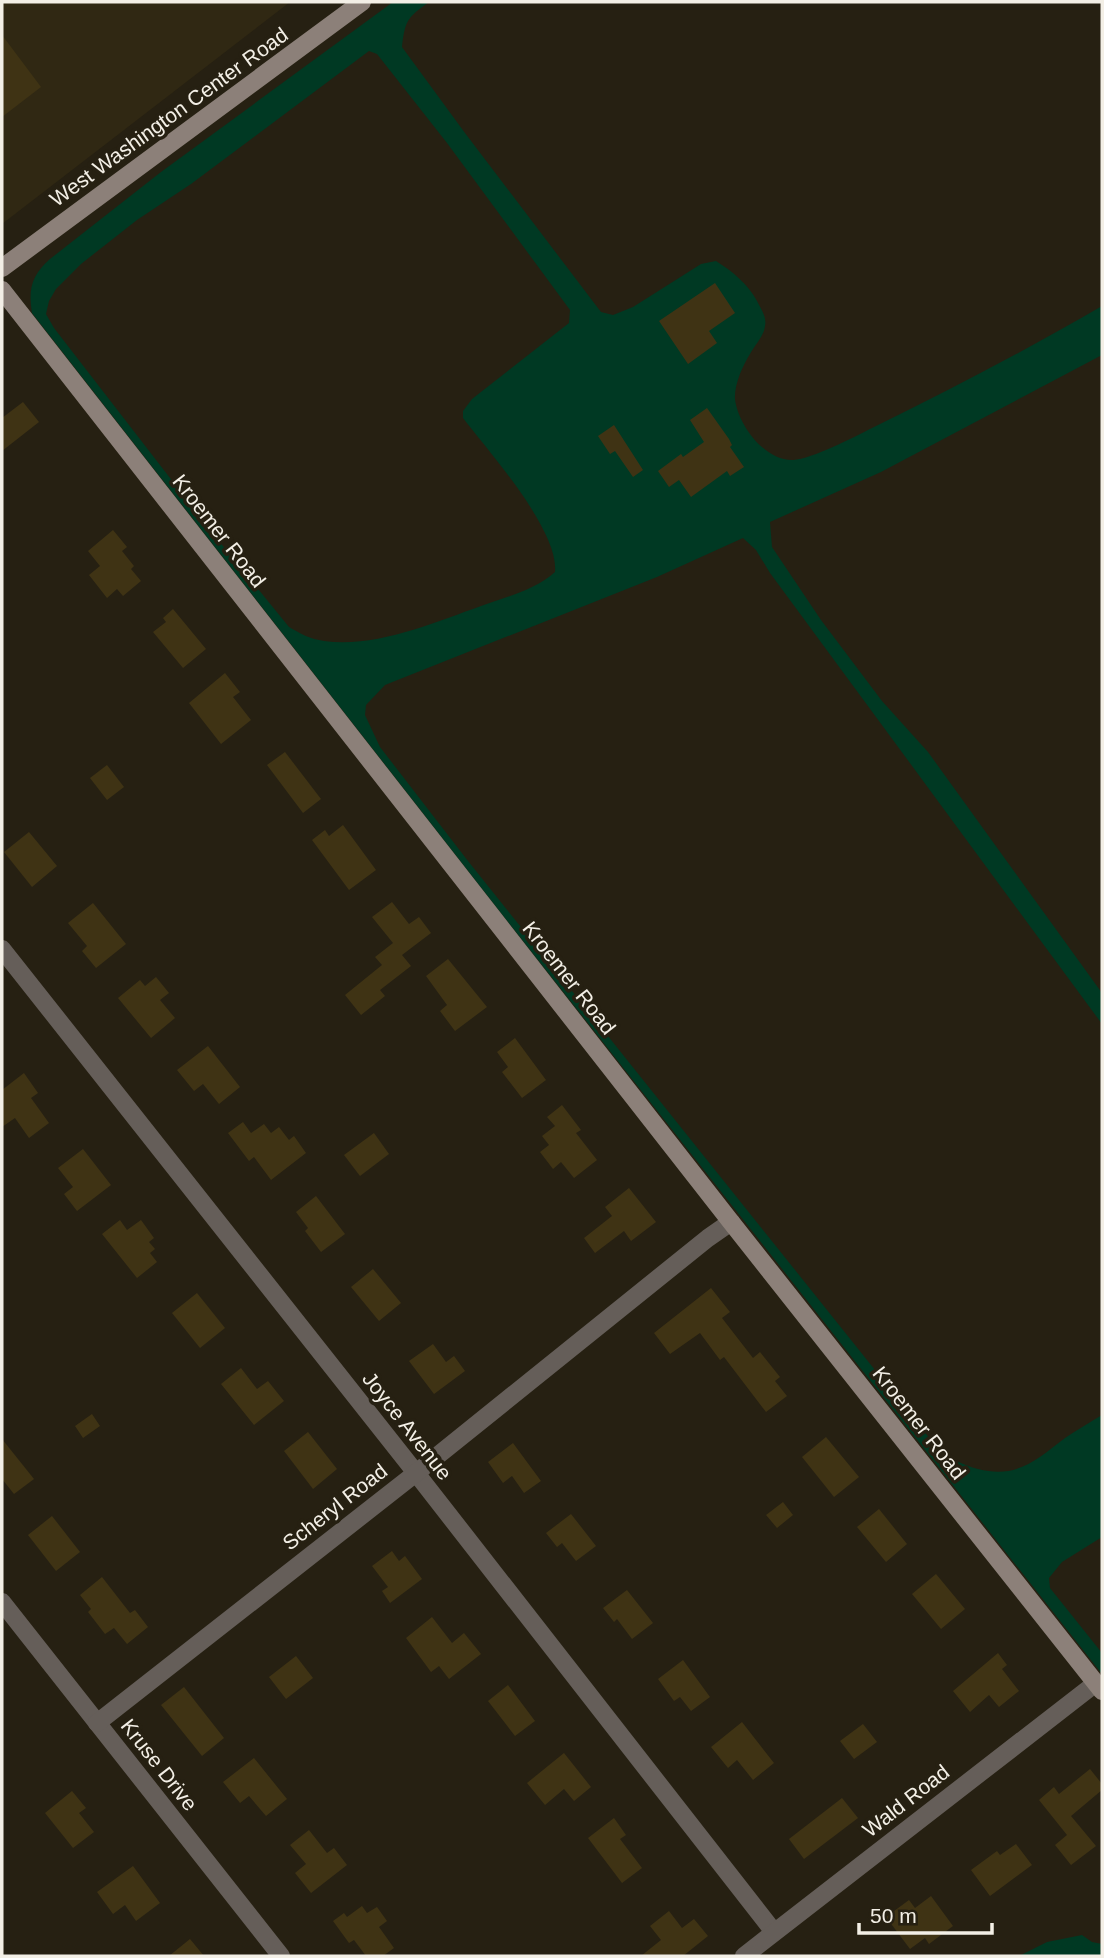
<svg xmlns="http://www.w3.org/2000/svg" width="1104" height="1958" font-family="Helvetica,sans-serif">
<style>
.built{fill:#302813}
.green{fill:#003923;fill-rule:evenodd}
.building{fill:#3f3314}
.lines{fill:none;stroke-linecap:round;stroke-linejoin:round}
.street{stroke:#655e59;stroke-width:18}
.secondary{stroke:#8c8079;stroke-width:18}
.labels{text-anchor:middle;stroke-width:7;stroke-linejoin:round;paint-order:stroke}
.street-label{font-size:21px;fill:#f3efe6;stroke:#262012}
</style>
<rect width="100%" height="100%" fill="#262012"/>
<path class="built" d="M2,2H290L2,224Z"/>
<g class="green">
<path d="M393,2H429C408,17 405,20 402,47L465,133L601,312L613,315L633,307L701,264L716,261C732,271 748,284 757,301C761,309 767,317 765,326C764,336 755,345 750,354C743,365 734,385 735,399C738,425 765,461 793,460C812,459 854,437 872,428C950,390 1028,349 1102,306V355L881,472L770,522L772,547L821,620L882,701L928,752L1102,993V1024L770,573L756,550L743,538L657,577L385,685L366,705L365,715L380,747L468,861L939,1450C951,1459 963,1465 978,1469C1017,1479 1036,1460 1065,1438C1077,1430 1090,1422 1102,1415V1537L1062,1562L1049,1578L1050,1588L1102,1653V1674L512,927L32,313C28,288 32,275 50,259L161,172ZM369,51L377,54L447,143L570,310L569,323L472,399L463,411V418C489,452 559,530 555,572C535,590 506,597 481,606C433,623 376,648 324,641C310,639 301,634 289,627L218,540L54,328L46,314L49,301L56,289L81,264L137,220L191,184Z"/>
<path d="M1082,1935L1092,1942L1102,1944V1956H1019L1047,1942Z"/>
</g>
<g class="building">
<path d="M2,35L41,87L2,117Z"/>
<path d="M715,283L735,313L709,331L717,343L688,364L659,321Z"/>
<path d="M23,402L39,422L2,451V418Z"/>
<path d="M707,408L729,439L732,445L730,447L744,467L730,476L727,471L691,497L679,480L669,487L658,471L681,454L683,457L704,442L690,420Z"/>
<path d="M614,425L643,470L633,477L615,451L610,454L598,436Z"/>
<path d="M113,530L127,547L122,551L134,566L131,569L141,581L123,596L117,589L107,598L89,575L100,566L88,551Z"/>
<path d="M173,609L206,649L183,668L153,632L166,622L163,618Z"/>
<path d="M225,673L240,692L233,697L251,720L221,744L189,703Z"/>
<path d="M285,752L321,799L303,813L267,765Z"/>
<path d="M107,765L124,787L107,800L90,778Z"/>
<path d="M343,825L376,870L349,890L312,840L325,830L329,836Z"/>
<path d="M29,832L57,866L32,887L4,852Z"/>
<path d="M392,902L409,924L419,917L431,933L402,955L411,966L380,990L385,996L361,1015L345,995L382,965L375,957L393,943L372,917Z"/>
<path d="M93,903L126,944L96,968L82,951L87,946L68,923Z"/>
<path d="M448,959L487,1007L455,1031L440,1011L447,1005L426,976Z"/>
<path d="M156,977L169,993L160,1000L175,1018L151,1038L118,998L140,980L145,986Z"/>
<path d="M515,1038L546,1080L522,1098L502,1072L508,1067L497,1052Z"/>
<path d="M208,1046L240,1087L219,1104L203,1084L194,1091L177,1070Z"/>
<path d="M24,1073L38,1093L31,1098L49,1123L29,1138L15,1118L2,1127V1090Z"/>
<path d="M562,1105L581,1130L576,1133L597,1160L574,1178L561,1162L553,1169L540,1152L549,1145L542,1136L555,1126L547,1117Z"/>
<path d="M243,1122L251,1133L264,1124L271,1133L279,1127L289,1140L294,1136L306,1153L271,1180L254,1157L249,1161L228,1133Z"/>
<path d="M374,1133L389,1154L360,1176L344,1155Z"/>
<path d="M83,1149L111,1185L77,1211L64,1194L73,1187L58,1168Z"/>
<path d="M629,1188L656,1222L631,1241L624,1231L595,1253L584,1238L612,1216L605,1207Z"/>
<path d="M316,1196L345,1234L321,1252L305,1231L308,1228L296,1212Z"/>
<path d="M120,1220L127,1230L141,1220L154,1238L149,1242L155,1249L150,1253L157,1262L137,1278L102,1234Z"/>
<path d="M373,1269L401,1303L379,1321L351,1287Z"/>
<path d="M711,1288L730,1312L722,1318L753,1358L760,1352L780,1377L775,1381L787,1396L766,1412L724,1357L720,1360L700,1333L670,1354L654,1333Z"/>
<path d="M197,1293L225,1328L200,1348L172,1313Z"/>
<path d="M433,1344L446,1362L454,1356L465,1371L434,1394L409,1361Z"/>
<path d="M241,1368L257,1389L268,1381L284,1401L254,1425L221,1384Z"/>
<path d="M92,1414L100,1426L83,1438L75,1426Z"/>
<path d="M308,1432L337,1469L313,1489L284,1451Z"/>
<path d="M826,1437L859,1477L834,1497L802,1457Z"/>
<path d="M2,1439L34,1479L14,1494L2,1479Z"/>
<path d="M513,1443L541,1481L524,1493L512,1476L503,1483L488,1462Z"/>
<path d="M783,1502L793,1515L777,1528L766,1515Z"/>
<path d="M879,1509L907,1544L886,1562L857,1527Z"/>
<path d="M571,1514L596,1546L576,1561L562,1543L557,1547L546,1533Z"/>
<path d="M52,1516L80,1552L56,1571L28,1535Z"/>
<path d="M392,1551L399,1561L405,1556L422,1579L390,1603L382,1591L388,1587L372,1566Z"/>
<path d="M936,1574L965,1609L941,1629L912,1594Z"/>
<path d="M102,1577L130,1613L135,1610L148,1627L127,1644L114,1628L105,1634L88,1612L91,1609L80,1595Z"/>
<path d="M627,1590L653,1623L632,1639L617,1619L614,1622L603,1608Z"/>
<path d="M432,1617L452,1643L464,1633L481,1654L449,1679L439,1666L431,1672L406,1638Z"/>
<path d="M998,1653L1007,1665L1002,1669L1019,1691L999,1707L989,1695L970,1712L953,1691Z"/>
<path d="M296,1656L313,1678L286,1699L269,1677Z"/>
<path d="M683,1660L710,1697L691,1711L680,1697L674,1701L658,1679Z"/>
<path d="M508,1685L535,1721L515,1736L488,1701Z"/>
<path d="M184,1687L224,1738L202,1756L161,1705Z"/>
<path d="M742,1722L774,1763L753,1780L737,1760L728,1768L711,1747Z"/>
<path d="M863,1724L877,1742L854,1759L840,1741Z"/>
<path d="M564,1753L591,1787L574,1801L564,1789L545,1805L527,1783Z"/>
<path d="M254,1758L287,1799L266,1816L249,1796L240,1803L223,1782Z"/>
<path d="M1090,1769L1102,1784V1790L1071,1816L1096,1846L1071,1865L1055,1845L1067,1835L1039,1800L1054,1787L1059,1794Z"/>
<path d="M72,1791L86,1808L79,1813L94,1832L73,1848L45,1813Z"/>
<path d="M842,1798L858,1818L804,1859L789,1839Z"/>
<path d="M614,1818L626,1835L620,1839L642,1868L622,1883L588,1838Z"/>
<path d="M309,1830L327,1853L334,1848L347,1865L311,1893L295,1873L306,1864L290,1845Z"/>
<path d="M1016,1844L1032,1865L990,1896L971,1870L997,1851L1000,1855Z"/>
<path d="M133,1866L160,1903L136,1921L125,1905L113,1914L97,1892Z"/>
<path d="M931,1896L953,1926L929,1944L925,1938L910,1949L886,1917L909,1900L915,1908Z"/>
<path d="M362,1906L367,1913L377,1907L387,1921L379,1927L394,1948L383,1956H366L354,1940L349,1943L333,1921L344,1913L347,1917Z"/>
<path d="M669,1911L682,1928L694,1919L708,1936L683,1956H641L661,1940L650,1926Z"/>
<path d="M190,1939L204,1956H169Z"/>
</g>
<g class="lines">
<g class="street">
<path d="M2,949L416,1473L774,1932"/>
<path d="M2,1602L281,1956"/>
<path d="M97,1723L416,1473L708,1238L731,1222"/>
<path d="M744,1956L1096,1683"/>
</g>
<g class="secondary">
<path d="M2,268L362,2"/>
<path d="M2,290L731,1222L1102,1691"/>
</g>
</g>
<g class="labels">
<g class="street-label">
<text transform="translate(169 117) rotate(-36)" y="7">West Washington Center Road</text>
<text transform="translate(219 531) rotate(52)" y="7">Kroemer Road</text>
<text transform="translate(569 978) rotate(52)" y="7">Kroemer Road</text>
<text transform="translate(919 1423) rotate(52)" y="7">Kroemer Road</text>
<text transform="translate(407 1426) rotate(52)" y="7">Joyce Avenue</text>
<text transform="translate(335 1507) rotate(-38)" y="7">Scheryl Road</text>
<text transform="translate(159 1765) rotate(52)" y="7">Kruse Drive</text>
<text transform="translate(906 1801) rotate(-38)" y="7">Wald Road</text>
</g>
</g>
<rect width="1104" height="1958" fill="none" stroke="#f3efe6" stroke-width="7"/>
<path d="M859 1923v10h133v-10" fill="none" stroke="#f3efe6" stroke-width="3.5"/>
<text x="870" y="1923" font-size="21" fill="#f3efe6" stroke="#262012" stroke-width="5" paint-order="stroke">50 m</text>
</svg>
